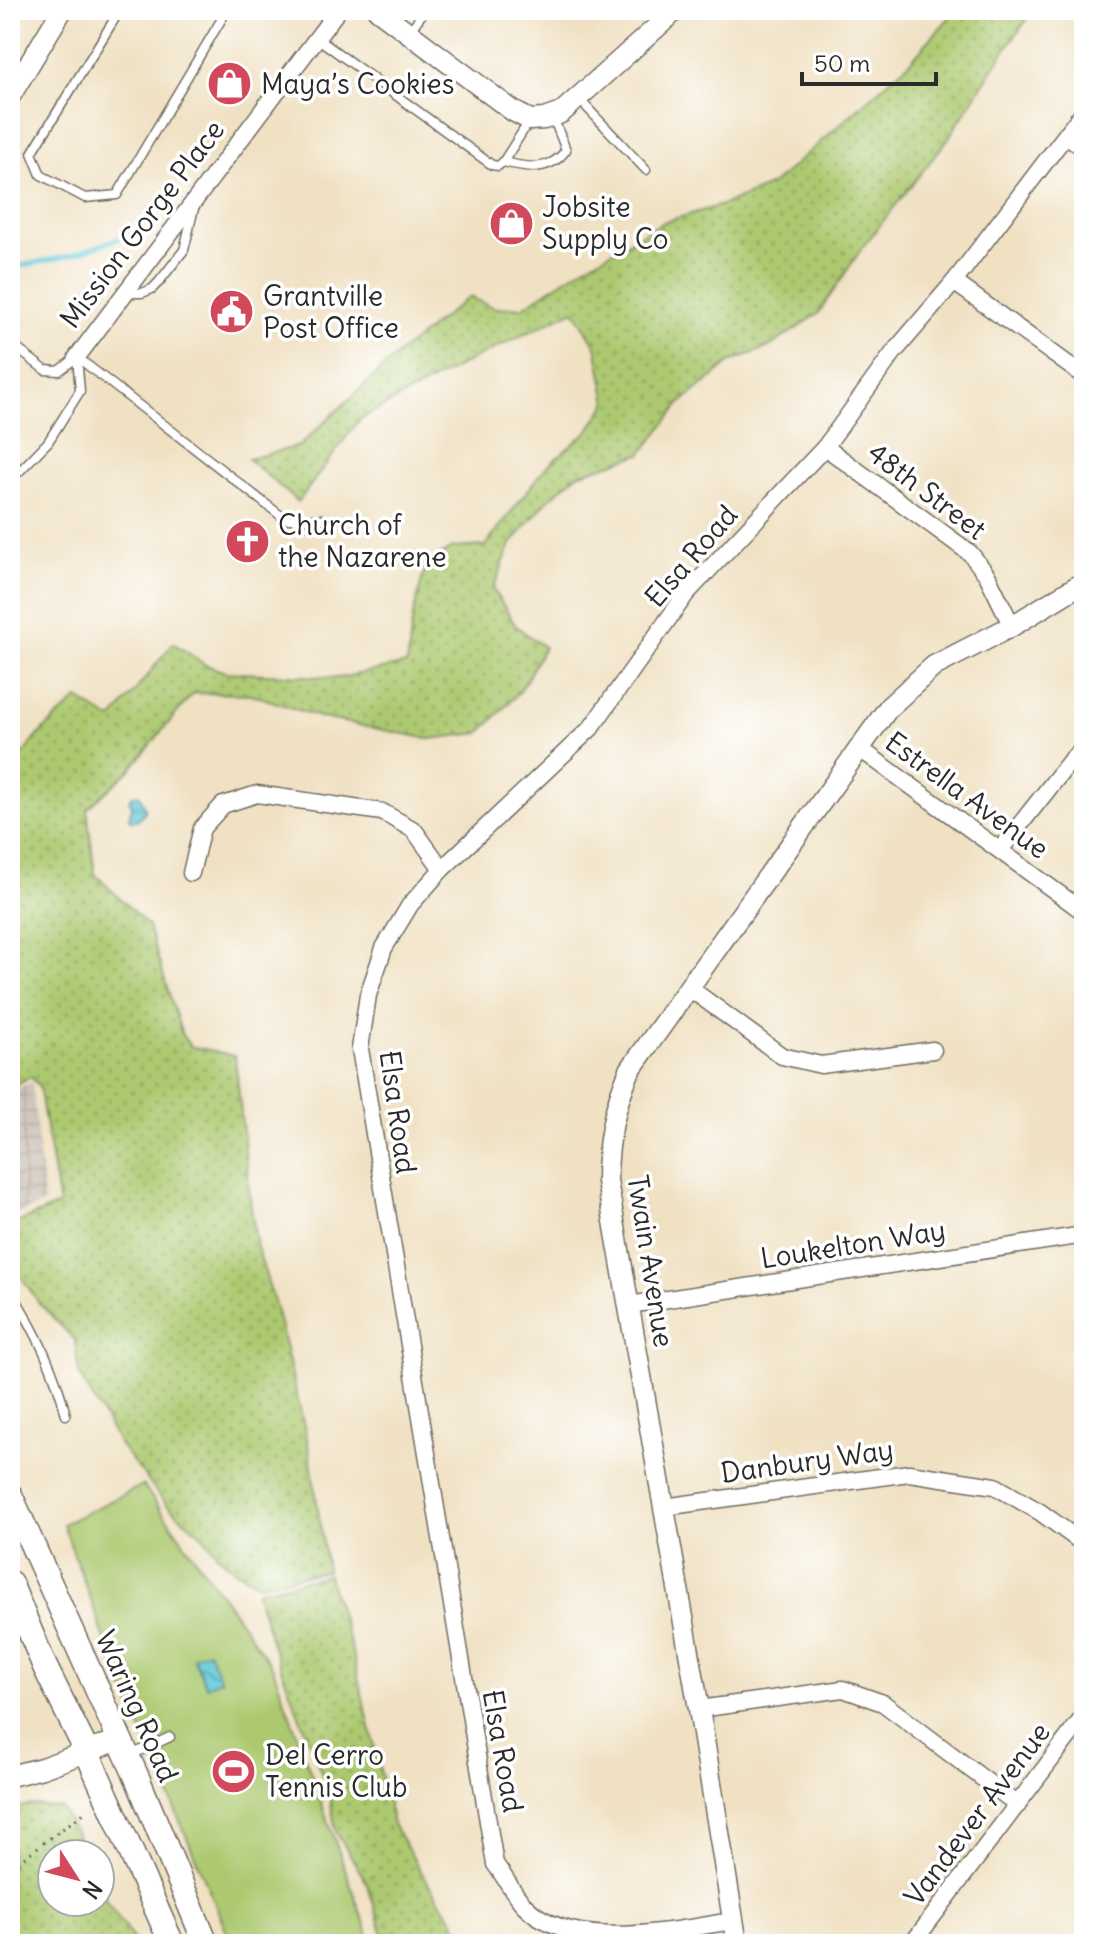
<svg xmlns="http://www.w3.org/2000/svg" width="1094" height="1954" font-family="Delius,sans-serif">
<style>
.industrial{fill:url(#industrial-grid)}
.grass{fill:url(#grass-dots);stroke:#6c7a4d;stroke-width:2}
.garden{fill:#acc96f;stroke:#6c7a4d;stroke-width:2}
.water{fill:url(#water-waves);stroke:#437880;stroke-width:2}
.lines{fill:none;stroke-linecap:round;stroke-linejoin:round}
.stream{stroke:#5bc6d6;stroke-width:5}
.service-casing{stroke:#706b60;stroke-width:11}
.minor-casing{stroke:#706b60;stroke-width:19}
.tertiary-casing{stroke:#706b60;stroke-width:23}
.secondary-casing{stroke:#706b60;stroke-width:27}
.path{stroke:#706b60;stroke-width:3;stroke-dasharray:2 6;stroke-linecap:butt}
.service{stroke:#fff;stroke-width:8}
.minor{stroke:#fff;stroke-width:16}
.tertiary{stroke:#fff;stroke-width:20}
.secondary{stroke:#fff;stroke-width:24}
.labels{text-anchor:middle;stroke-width:7;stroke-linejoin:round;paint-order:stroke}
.poi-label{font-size:28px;fill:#2b2b2b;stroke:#fff;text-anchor:start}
.street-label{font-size:28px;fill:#2b2b2b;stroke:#fff}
</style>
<defs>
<pattern id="industrial-grid" width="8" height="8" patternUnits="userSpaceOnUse" patternTransform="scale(2)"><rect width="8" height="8" fill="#cdc2b9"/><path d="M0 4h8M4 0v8" fill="none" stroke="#b0a79f"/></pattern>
<pattern id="grass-dots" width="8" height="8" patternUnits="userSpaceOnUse" patternTransform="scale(2)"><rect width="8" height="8" fill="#acc96f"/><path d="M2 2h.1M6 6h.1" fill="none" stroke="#8ca35b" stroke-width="1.8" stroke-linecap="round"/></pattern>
<pattern id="water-waves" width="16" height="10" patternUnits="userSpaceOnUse" patternTransform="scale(2)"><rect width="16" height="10" fill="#5bc6d6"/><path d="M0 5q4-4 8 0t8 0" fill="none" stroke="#4ba1ae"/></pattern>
</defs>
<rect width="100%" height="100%" fill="#fff"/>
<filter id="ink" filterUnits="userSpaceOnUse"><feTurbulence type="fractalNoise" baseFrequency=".0125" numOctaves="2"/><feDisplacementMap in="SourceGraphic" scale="16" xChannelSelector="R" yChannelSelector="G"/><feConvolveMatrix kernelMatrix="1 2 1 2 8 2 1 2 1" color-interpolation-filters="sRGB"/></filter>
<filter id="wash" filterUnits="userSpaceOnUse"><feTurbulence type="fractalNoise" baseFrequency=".006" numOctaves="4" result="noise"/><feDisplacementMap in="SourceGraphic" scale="32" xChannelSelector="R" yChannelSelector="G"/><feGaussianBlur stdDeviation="1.8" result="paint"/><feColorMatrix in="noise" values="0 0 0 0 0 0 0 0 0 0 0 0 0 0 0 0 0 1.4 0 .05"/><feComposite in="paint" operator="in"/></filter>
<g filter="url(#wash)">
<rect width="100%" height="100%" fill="#f0e1c3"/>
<path class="industrial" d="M32,1082L44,1203L10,1217V1091Z"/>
<g class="grass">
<path d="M956,10H1034L1007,47L948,139L862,248L818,314L769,347L732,361L682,402L641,454L578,474L547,501L511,544L493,589L516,626L544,647L521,690L480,733L430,739L322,718L251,694L193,693L130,770L87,809L95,874L148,926L182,1035L190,1046L235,1056L251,1208L257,1247L277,1311L309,1448L327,1571L259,1584L237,1572L218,1555L204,1537L167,1505L119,1444L79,1374L75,1340L39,1303L20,1275L10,1243V1226L59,1205L39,1086L31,1077L10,1086V769L43,730L78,699L112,720L173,643L206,665L225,672L339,678L407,664L413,615L426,564L452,548L485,546L546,467L588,431L607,403L596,346L574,310L465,363L360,419L298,502L248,459L299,446L398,354L469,297L495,308L523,307L584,267L664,222L725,204L772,185L909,63Z"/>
<path d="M328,1575L350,1643L393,1824L429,1885L470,1944H386L367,1883L336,1832L329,1793L274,1650L256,1591Z"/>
<path d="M32,1805L61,1808L88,1854H52V1902H100V1884L106,1900L137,1944H10V1808Z"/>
</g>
<path class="garden" d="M143,1485L273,1668L372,1944H232L118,1675L63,1524Z"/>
<g class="water">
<path d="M139,794L146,810L139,819L132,821L129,818L132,806L129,800L132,796Z"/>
<path d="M208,1651L221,1680L206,1686L193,1657Z"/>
</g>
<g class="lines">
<path class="stream" d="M10,268L69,256L137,232"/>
</g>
</g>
<g filter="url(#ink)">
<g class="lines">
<defs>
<g id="service">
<path d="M120,10L32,153L41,175L85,198L117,195L227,10"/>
<path d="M409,32L425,10"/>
<path d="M317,38L492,165L498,166L503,162L530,120"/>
<path d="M578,98L646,170"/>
<path d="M503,162C528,168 550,172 566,150L553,117"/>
<path d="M125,293H142L152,289L159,282L184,250L194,208"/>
<path d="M10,343L45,370L59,371L77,357L80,391L48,442L10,481"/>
<path d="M77,357L285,519H322"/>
<path d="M10,1290C35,1329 55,1370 66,1415"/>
<path d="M131,1755L170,1737"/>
</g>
<g id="minor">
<path d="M1066,135L1084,148"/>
<path d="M954,282L1084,376"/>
<path d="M77,357L338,10"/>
<path d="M825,447L970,553L987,575L1012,626"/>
<path d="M859,748L1084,912"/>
<path d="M1000,850L1071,760L1084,749"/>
<path d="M191,873L202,828L223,805L257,794L382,812L414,830L442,869"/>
<path d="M688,987L782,1056L821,1065L933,1050"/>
<path d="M629,1305L1084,1235"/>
<path d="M664,1507L909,1473L995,1486L1040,1512L1084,1544"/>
<path d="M699,1709L843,1689L883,1703L1018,1805"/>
<path d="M733,1921C671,1930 572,1954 524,1905C513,1893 505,1877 495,1864L360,1049L368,995L384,948L410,905L442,869L591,728L686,594L825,447L894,352L954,282L1084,111"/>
<path d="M912,1944L1084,1716"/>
</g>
<g id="tertiary">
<path d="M378,10L513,111L530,120L544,119L561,113L676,10"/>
<path d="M10,96L62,10"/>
<path d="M10,1776L42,1768L119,1740"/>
<path d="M737,1944L699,1709L607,1181C607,1142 614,1106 630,1070L889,707L934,666L1012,626L1084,582"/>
</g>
<g id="secondary">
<path d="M10,1495L138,1780L206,1944"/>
<path d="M10,1583L45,1667L87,1752L172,1944"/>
</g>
</defs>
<use href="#service" class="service-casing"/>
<use href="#minor" class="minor-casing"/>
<use href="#tertiary" class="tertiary-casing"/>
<use href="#secondary" class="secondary-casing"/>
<path class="path" d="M10,1877L22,1859L88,1810"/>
<use href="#service" class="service"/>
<use href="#minor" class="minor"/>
<use href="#tertiary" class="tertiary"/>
<use href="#secondary" class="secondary"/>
</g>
</g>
<defs>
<symbol id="shop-disc" viewBox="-11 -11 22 22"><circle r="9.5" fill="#d1495b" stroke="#fff"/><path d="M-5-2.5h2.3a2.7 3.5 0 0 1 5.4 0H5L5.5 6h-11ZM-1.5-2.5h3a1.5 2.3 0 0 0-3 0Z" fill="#fff"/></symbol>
<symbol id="civic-disc" viewBox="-11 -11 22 22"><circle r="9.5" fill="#d1495b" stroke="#fff"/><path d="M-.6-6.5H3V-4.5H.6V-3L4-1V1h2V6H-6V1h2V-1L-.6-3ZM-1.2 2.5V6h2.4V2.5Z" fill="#fff"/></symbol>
<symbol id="church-disc" viewBox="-11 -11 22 22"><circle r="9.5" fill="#d1495b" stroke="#fff"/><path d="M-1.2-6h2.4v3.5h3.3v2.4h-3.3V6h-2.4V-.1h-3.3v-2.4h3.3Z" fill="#fff"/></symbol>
<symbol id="stadium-disc" viewBox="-11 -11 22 22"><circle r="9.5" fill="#d1495b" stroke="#fff"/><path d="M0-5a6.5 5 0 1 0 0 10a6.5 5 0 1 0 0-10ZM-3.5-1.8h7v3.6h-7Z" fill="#fff"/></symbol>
</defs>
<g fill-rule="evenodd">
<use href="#shop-disc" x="204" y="58" width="51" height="51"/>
<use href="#shop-disc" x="486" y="198" width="51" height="51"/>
<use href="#civic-disc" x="206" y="286" width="51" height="51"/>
<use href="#church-disc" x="222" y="516" width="51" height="51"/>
<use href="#stadium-disc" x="208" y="1746" width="51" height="51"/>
</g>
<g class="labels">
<g class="poi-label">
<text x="261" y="94">Maya’s Cookies</text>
<text x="542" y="217">Jobsite<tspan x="542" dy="32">Supply Co</tspan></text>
<text x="263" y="306">Grantville<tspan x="263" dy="32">Post Office</tspan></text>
<text x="278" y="535">Church of<tspan x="278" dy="32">the Nazarene</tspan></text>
<text x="265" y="1765">Del Cerro<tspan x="265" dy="32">Tennis Club</tspan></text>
</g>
<g class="street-label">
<text transform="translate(142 224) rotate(-53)" y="10">Mission Gorge Place</text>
<text transform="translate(927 491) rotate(37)" y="10">48th Street</text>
<text transform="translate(691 556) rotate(-49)" y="10">Elsa Road</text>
<text transform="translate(967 795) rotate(36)" y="10">Estrella Avenue</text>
<text transform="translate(398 1112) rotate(82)" y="10">Elsa Road</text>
<text transform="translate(853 1244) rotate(-9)" y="10">Loukelton Way</text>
<text transform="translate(651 1261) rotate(81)" y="10">Twain Avenue</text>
<text transform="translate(807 1461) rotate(-8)" y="10">Danbury Way</text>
<text transform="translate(137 1706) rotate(66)" y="10">Waring Road</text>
<text transform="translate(503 1751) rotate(80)" y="10">Elsa Road</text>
<text transform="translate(977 1814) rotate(-53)" y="10">Vandever Avenue</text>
</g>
</g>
<rect width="1094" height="1954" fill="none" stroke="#fff" stroke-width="40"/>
<g transform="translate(76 1878) rotate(126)"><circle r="38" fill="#ffffff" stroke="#aaaaaa" stroke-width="2"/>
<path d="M0-6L14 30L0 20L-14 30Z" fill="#d1495b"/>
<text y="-12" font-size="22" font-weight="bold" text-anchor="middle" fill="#2b2b2b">N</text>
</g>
<path d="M802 72v12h134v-12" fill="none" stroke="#2b2b2b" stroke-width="4"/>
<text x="814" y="72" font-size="24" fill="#2b2b2b" stroke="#ffffff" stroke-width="6" paint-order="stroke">50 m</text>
</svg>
